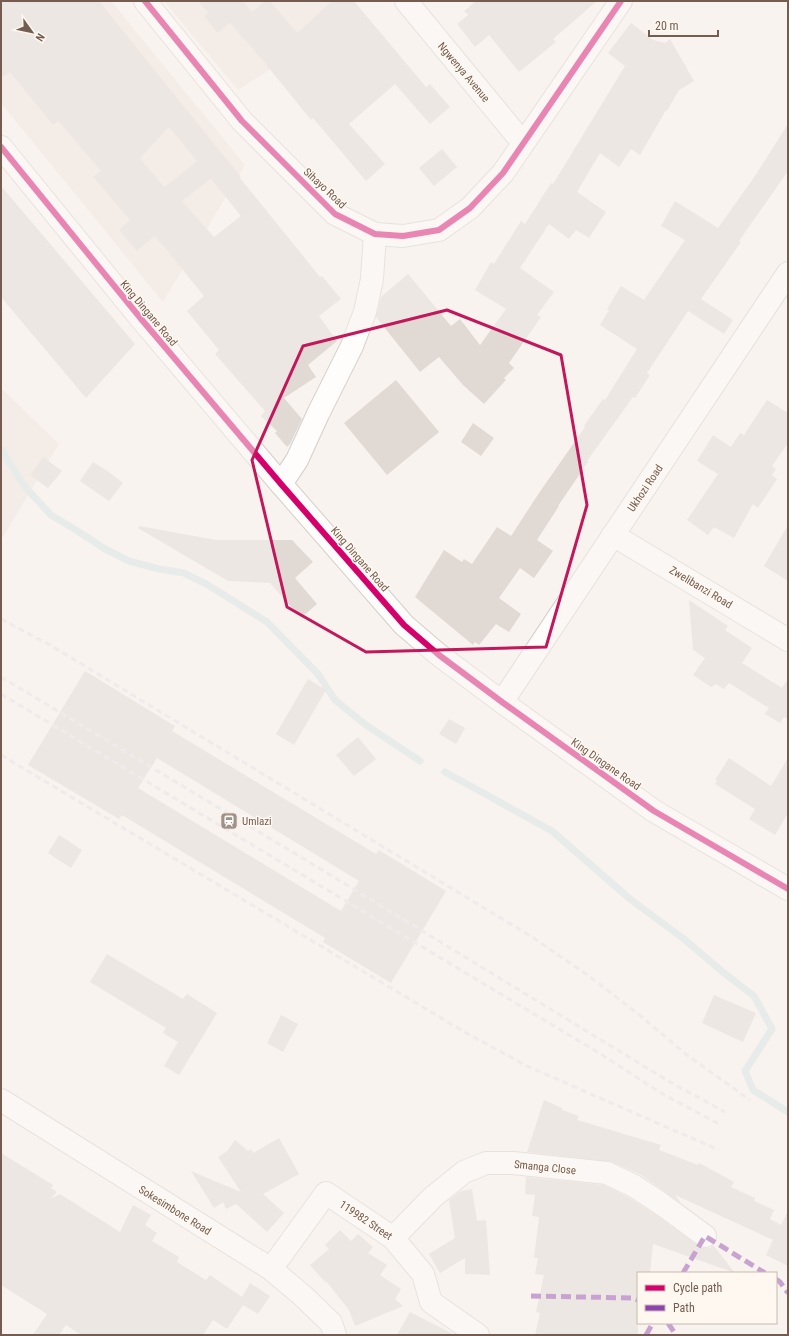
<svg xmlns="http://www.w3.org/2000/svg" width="789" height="1336" font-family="'Roboto Condensed',sans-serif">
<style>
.residential{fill:#f0e6dd}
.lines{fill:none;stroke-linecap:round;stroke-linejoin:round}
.stream{stroke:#d2e5e6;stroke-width:7}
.building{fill:#e1d9d4;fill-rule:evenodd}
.minor-casing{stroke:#d5cfc9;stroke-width:24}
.minor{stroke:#fefdfc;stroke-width:22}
.rail{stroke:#e5e3e6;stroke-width:3;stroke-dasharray:6 4;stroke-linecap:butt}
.quiet{stroke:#8e44ad;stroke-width:5;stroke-dasharray:10 5;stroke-linecap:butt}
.cycleway-casing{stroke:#fef8f1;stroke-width:8}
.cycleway{stroke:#d6006c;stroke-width:6}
.marked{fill:none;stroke:#c2185b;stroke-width:3;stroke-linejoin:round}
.labels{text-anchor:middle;stroke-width:3;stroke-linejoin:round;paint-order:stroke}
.street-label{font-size:11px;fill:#745c50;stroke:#fef8f1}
.poi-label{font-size:11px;fill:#745c50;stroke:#fef8f1;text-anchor:start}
</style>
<rect width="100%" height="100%" fill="#f8f3ee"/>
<g class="residential">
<path d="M1,1H111L245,165L163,302L1,103Z"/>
<path d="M164,1H351L312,43L238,90Z"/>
<path d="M1,388L59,444L1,540Z"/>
</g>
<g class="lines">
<g class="stream">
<path d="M1,449L25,487L51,515L76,530L105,549L129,561L159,569L184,573L208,585L267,622L318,674L335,700L366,725L420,761"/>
<path d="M445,772L552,831L630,899L684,939L724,973L754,996L772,1029L745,1071L753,1090L788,1112"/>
</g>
</g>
<g class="building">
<path d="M1,1H99L241,177L240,178L320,277L322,276L341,299L319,316L337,341L308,365L316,377L284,398L302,419L290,444L287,447L275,433L277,431L261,416L265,411L215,354L219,350L187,311L204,296L155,236L137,251L119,230L130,220L93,177L101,171L58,121L53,125L10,72L1,78ZM169,127L197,161L164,187L140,158ZM211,179L241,216L214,237L182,201Z"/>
<path d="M198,1H243L252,12L265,1H270L297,33L332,1H354L426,87L430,84L450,107L430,124L395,84L349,124L385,164L366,181L313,118L311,120L264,62L230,23L217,33L204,16L208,13Z"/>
<path d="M476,1H597L553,39L556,42L519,72L489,35L475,47L457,24L468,15L464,11Z"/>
<path d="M631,23L653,40L665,43L670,39L694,81L679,90L667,111L666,110L640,155L631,149L619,167L600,153L577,192L606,212L589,238L576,230L569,239L549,224L520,268L554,292L537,315L541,317L509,363L514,368L504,378L506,380L484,404L463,385L439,357L420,372L376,317L381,297L408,274L451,326L460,319L480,345L506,309L475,290L491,262L494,264L521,221L525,224L551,183L553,184L625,66L608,53Z"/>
<path d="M788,124V171L739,241L741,242L701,299L733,320L724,334L688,311L647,373L650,375L635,398L633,397L587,461L588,462L558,506H559L537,540L553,551L534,578L520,568L499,598L521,614L509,632L496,624L479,645L475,642L473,645L415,597L444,550L462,562L464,559L472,564L497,527L511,536L539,493L585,427L584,426L603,399L605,400L637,349L600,325L609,310L607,309L621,286L644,300L685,240L661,226L675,201L718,228L755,176Z"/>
<path d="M442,149L457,167L434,186L419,168Z"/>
<path d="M1,186L135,344L86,398L1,297Z"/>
<path d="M396,380L439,432L387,475L344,423Z"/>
<path d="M767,400L788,413V443L772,466L776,469L772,475L777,479L758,508L753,504L734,538L714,527L708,535L687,520L718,474L697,461L713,435L731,447L740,433L744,435Z"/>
<path d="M473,423L494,438L481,456L461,442Z"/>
<path d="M43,457L62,471L48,488L30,475Z"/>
<path d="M93,462L109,472L123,483L109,501L80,481Z"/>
<path d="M788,525V581L764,566Z"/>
<path d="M139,526L216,540H292L313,562L295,578L317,604L301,618L270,583L228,581L138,528Z"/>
<path d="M689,600L728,626L725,630L752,648L742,663L782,688L788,679V719L784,717L780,723L765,714L769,708L729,683L724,689L716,684L711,687L693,675L705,658L693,650Z"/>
<path d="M85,671L175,726L172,731L376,854L379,850L446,891L391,983L323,942L325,938L122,815L119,819L28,765ZM157,758L359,881L341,911L138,788Z"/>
<path d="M308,679L326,690L294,745L276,734Z"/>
<path d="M449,719L465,728L456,744L439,734Z"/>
<path d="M358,737L376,759L354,776L336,755Z"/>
<path d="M729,758L771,786L788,758V813L775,835L749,819L755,809L715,784L717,781L715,780Z"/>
<path d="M59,835L82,850L71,868L48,853Z"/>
<path d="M107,954L183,999L187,994L217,1013L179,1075L164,1066L178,1042L163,1033L166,1028L90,982Z"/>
<path d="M714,995L756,1013L743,1042L702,1023Z"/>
<path d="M281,1015L298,1024L283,1052L267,1043Z"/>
<path d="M544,1100L562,1108V1110L579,1116L577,1120L661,1145L659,1150L698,1165L699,1163L734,1182L731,1187L755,1198L754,1201L774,1210L770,1219L781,1225L788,1211V1266L766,1255L773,1240L675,1195L681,1203L641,1175L612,1162L527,1152Z"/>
<path d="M279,1138L299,1174L263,1194L284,1213L267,1232L236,1204L226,1209L223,1202L214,1208L191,1171L241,1192L218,1157L227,1151L235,1140L248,1151L251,1149L253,1153Z"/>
<path d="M1,1153L53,1185L51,1188L57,1192L50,1199L60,1194L120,1232L133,1205L151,1215L145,1225L157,1233L152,1241L179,1257L177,1262L206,1280L210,1275L242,1297L250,1283L270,1296L258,1314L243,1305L227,1329L213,1320L203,1335H81L66,1325L59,1335H33L47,1314L1,1285Z"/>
<path d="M526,1177L604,1185L628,1197L653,1213L698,1246L704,1248H710L713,1245L735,1273L653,1244L650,1273H638V1335H535L540,1313L536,1312L544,1275L535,1274L538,1258H534L539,1217L532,1216L535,1195L525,1194Z"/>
<path d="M472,1189L477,1221L486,1220L490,1275L465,1274V1258L440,1273L429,1254L455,1238L449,1200L461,1191Z"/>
<path d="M340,1230L351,1241L358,1234L373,1247L368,1253L387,1265L380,1275L401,1289L395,1299L403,1306L355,1326L349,1310L326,1281L325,1282L310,1265L329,1249L325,1245Z"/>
<path d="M410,1312L455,1335H397Z"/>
</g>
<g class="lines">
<defs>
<g id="minor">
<path d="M145,1L242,121L335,214L375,234L403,236L439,230L470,208L503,173L621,1"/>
<path d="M406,1L523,143"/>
<path d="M1,147L142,320L281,484L404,625L439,655L502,702L654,811L788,889"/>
<path d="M281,484L297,460L318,414L352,346L365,312L372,279L375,234"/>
<path d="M613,535L788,640"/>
<path d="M502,702L788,273"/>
<path d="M1,1100L271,1269L303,1296L331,1323L335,1335"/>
<path d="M393,1238L433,1197L464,1172L486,1163H513L607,1173L634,1186L660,1203L705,1236"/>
<path d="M271,1269L326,1193L393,1238L423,1274L431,1302L478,1335"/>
</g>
</defs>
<use href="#minor" class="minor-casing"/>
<use href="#minor" class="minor"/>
<g class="rail">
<path d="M1,619L50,645L532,937L589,976L637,1013L687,1055L750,1100"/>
<path d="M1,677L329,874L670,1082L725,1112"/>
<path d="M1,694L604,1056L659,1092L719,1124"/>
<path d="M1,755L468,1034L527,1066L719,1150"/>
</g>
<g class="quiet">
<path d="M683,1273L705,1236L765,1273"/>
<path d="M776,1279L780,1282L788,1293"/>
<path d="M531,1296L633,1298L638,1300"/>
<path d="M668,1323L676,1335"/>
<path d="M646,1335L653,1323"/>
</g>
<defs>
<g id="cycleway">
<path d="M145,1L242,121L335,214L375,234L403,236L439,230L470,208L503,173L621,1"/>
<path d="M1,147L142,320L281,484L404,625L439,655L502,702L654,811L788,889"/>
</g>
</defs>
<use href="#cycleway" class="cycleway-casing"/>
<use href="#cycleway" class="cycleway"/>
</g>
<path d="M0 0H789V1336H0ZM447,310L561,355L587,505L546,647L366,652L287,607L252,460L303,346Z" fill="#f8f3ee" fill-opacity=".55" fill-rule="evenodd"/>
<path class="marked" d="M447,310L561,355L587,505L546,647L366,652L287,607L252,460L303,346Z"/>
<defs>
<symbol id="station-square" viewBox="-11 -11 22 22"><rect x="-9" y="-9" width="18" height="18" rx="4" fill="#a29187" stroke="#fef8f1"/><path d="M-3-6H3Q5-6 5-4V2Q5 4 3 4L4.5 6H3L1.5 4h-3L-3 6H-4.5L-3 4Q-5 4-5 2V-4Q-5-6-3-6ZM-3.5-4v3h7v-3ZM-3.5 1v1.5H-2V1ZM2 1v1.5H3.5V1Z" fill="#fff"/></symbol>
</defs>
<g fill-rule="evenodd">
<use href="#station-square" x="219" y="811" width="20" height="20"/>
</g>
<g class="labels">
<g class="street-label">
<text transform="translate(464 72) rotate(50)" y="4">Ngwenya Avenue</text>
<text transform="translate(325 188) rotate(43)" y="4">Sihayo Road</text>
<text transform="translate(149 313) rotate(50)" y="4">King Dingane Road</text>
<text transform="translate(645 488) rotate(-56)" y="4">Ukhozi Road</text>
<text transform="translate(360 559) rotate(49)" y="4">King Dingane Road</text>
<text transform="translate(701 587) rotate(31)" y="4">Zwelibanzi Road</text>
<text transform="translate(606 764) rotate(35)" y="4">King Dingane Road</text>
<text transform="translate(545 1167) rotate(6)" y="4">Smanga Close</text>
<text transform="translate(175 1210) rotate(32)" y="4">Sokesimbone Road</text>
<text transform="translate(366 1220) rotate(34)" y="4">119982 Street</text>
</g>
<g class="poi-label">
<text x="242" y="825">Umlazi</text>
</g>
</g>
<rect width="789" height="1336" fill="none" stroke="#745c50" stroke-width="4"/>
<rect x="637" y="1272" width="140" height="52" fill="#fef8f1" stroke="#c7bab1"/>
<rect x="645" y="1285" width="20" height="6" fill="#d6006c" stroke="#c7bab1"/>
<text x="673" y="1292" font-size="12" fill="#745c50">Cycle path</text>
<rect x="645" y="1305" width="20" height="6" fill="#8e44ad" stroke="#c7bab1"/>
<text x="673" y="1312" font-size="12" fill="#745c50">Path</text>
<g transform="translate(32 32) rotate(123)" stroke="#fef8f1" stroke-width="3" paint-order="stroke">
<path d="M0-3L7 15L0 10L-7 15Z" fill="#745c50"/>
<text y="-6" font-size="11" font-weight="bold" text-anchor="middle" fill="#745c50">N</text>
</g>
<path d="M649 30v6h69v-6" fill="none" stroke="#745c50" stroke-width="2"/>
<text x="655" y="30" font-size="12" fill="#745c50" stroke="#fef8f1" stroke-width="3" paint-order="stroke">20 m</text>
</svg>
